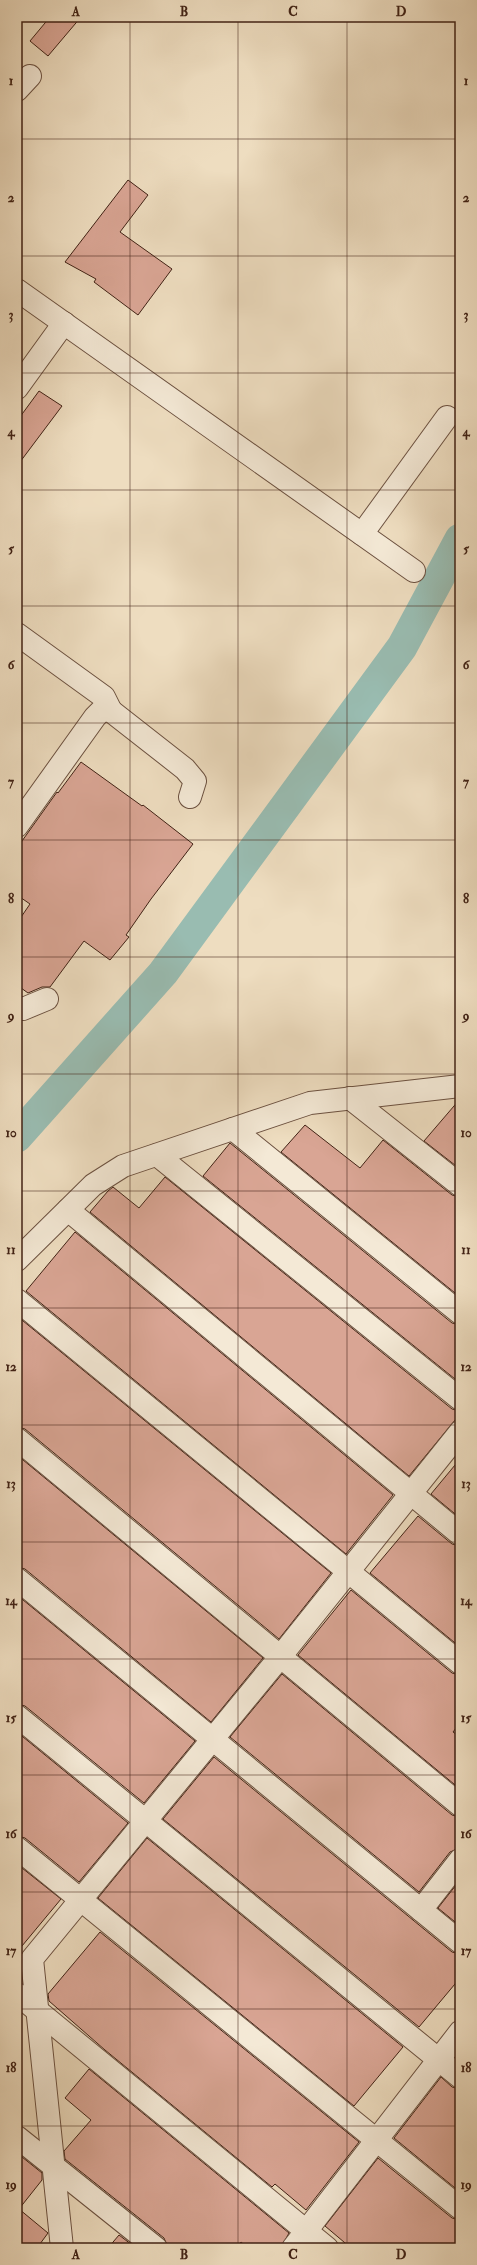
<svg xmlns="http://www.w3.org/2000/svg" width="477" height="2265" font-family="'IM FELL Double Pica',serif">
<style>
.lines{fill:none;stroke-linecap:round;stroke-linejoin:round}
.river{stroke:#99bcb1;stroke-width:31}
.building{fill:#d9a594;stroke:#412215}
.minor-casing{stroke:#6c5140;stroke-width:24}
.minor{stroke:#f4e9d6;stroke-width:22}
.grid{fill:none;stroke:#412215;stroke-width:1;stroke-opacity:0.55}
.neatline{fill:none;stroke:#412215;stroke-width:1.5}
.grid-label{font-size:13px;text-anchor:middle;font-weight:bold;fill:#412215}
</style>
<rect width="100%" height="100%" fill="#eeddc0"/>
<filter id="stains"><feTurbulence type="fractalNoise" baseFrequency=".005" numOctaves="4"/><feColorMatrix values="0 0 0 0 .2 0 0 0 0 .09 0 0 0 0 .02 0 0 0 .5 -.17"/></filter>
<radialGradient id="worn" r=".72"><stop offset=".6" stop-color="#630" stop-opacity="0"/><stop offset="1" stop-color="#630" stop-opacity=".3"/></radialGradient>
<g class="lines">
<path class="river" d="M17,1137L163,973L402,647L460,539"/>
</g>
<g class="building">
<path d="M50,17H81L48,56L30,41Z"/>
<path d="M128,180L148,195L120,232L172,269L138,315L94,282L96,279L65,262Z"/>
<path d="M39,391L62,406L17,466V421Z"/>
<path d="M81,762L142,806L143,805L193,844L151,899L126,935L129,937L110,960L84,941L50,987H42L28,993L17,985V923L30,904L17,895V848L57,792L58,793Z"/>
<path d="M460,1099V1169L424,1141Z"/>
<path d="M305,1125L360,1168L383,1140L452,1195L460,1197V1297L281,1152Z"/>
<path d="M230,1143L452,1323L460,1325V1383L203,1176Z"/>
<path d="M165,1177L452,1409L460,1411V1414L409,1476L90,1212L108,1191L113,1187L139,1208Z"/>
<path d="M75,1232L393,1495L346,1554L26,1291Z"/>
<path d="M17,1316L331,1573L279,1639L25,1429L17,1427Z"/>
<path d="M17,1455L263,1658L211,1722L25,1569L17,1567Z"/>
<path d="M460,1459V1518L431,1494Z"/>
<path d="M418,1516L452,1544L460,1546V1647L370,1573Z"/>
<path d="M351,1590L452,1673L460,1675V1723L453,1732L460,1737V1789L298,1655Z"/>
<path d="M17,1595L195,1741L144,1803L25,1706L17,1704Z"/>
<path d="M282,1674L452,1815L460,1817V1848L450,1852L419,1892L230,1737Z"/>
<path d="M17,1732L128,1823L79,1882L25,1838L17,1836Z"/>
<path d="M214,1757L452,1952L460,1954V1978L419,2027L163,1819Z"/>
<path d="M147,1838L403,2047L354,2106L98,1898Z"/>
<path d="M17,1864L61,1899L17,1952Z"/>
<path d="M460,1880V1926L438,1908Z"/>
<path d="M100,1932L359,2142L306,2210L275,2184L272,2187L105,2050L49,2001L48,1994Z"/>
<path d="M89,2069L289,2233L281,2248H248L241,2242L236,2248H168L164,2238L65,2159L64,2151L91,2120L65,2098Z"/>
<path d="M441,2077L452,2087L460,2089V2192L394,2138Z"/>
<path d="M17,2153L42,2173V2180L19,2209L48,2233L37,2248H17Z"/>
<path d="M378,2158L452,2218L460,2220V2248H351L325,2226Z"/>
<path d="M119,2235L136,2248H108Z"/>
</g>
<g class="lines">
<defs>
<g id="minor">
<path d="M17,90L30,76"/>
<path d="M17,290L414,571"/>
<path d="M17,388L64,323"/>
<path d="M362,534L447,417"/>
<path d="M17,634L104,697L111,711"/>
<path d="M17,826L95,717L102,710L111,711L185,769L195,781L190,797"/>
<path d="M17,1007L23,1009L47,999"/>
<path d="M350,1098L460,1185"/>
<path d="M233,1129L460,1313"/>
<path d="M157,1155L460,1399"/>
<path d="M68,1210L460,1534"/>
<path d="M17,1260L93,1185L123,1166L310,1103L460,1086"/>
<path d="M17,1300L460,1663"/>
<path d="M17,1439L460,1805"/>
<path d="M17,1579L460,1942"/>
<path d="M17,1716L460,2077"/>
<path d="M17,1848L460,2208"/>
<path d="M421,1910L460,1860"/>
<path d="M17,1994L327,2248"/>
<path d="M17,2137L156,2248"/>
<path d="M62,2248L32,1959L280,1657L460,1432"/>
<path d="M293,2248L460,2032"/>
</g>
</defs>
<use href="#minor" class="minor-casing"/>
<use href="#minor" class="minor"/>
</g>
<path class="grid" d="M130,17V2248M238,17V2248M347,17V2248M17,139H460M17,256H460M17,373H460M17,490H460M17,606H460M17,723H460M17,840H460M17,957H460M17,1074H460M17,1191H460M17,1308H460M17,1425H460M17,1542H460M17,1659H460M17,1775H460M17,1892H460M17,2009H460M17,2126H460"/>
<rect width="477" height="2265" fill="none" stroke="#eeddc0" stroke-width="44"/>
<rect x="22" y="22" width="433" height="2221" class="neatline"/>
<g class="grid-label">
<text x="76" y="16">A</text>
<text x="184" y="16">B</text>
<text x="293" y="16">C</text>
<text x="401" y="16">D</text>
<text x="11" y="85">1</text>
<text x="466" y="85">1</text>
<text x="11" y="202">2</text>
<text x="466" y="202">2</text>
<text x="11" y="319">3</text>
<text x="466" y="319">3</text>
<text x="11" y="436">4</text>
<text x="466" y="436">4</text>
<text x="11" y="553">5</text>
<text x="466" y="553">5</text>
<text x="11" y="669">6</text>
<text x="466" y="669">6</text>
<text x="11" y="786">7</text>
<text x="466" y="786">7</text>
<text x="11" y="903">8</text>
<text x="466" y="903">8</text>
<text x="11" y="1020">9</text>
<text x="466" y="1020">9</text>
<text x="11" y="1137">10</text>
<text x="466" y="1137">10</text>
<text x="11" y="1254">11</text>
<text x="466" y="1254">11</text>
<text x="11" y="1371">12</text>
<text x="466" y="1371">12</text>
<text x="11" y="1488">13</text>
<text x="466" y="1488">13</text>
<text x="11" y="1605">14</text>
<text x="466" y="1605">14</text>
<text x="11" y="1722">15</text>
<text x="466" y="1722">15</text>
<text x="11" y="1838">16</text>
<text x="466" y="1838">16</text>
<text x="11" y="1955">17</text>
<text x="466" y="1955">17</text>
<text x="11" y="2072">18</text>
<text x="466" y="2072">18</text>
<text x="11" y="2189">19</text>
<text x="466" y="2189">19</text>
<text x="76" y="2259">A</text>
<text x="184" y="2259">B</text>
<text x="293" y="2259">C</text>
<text x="401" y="2259">D</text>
</g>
<rect width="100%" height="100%" filter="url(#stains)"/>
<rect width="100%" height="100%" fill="url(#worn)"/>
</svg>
